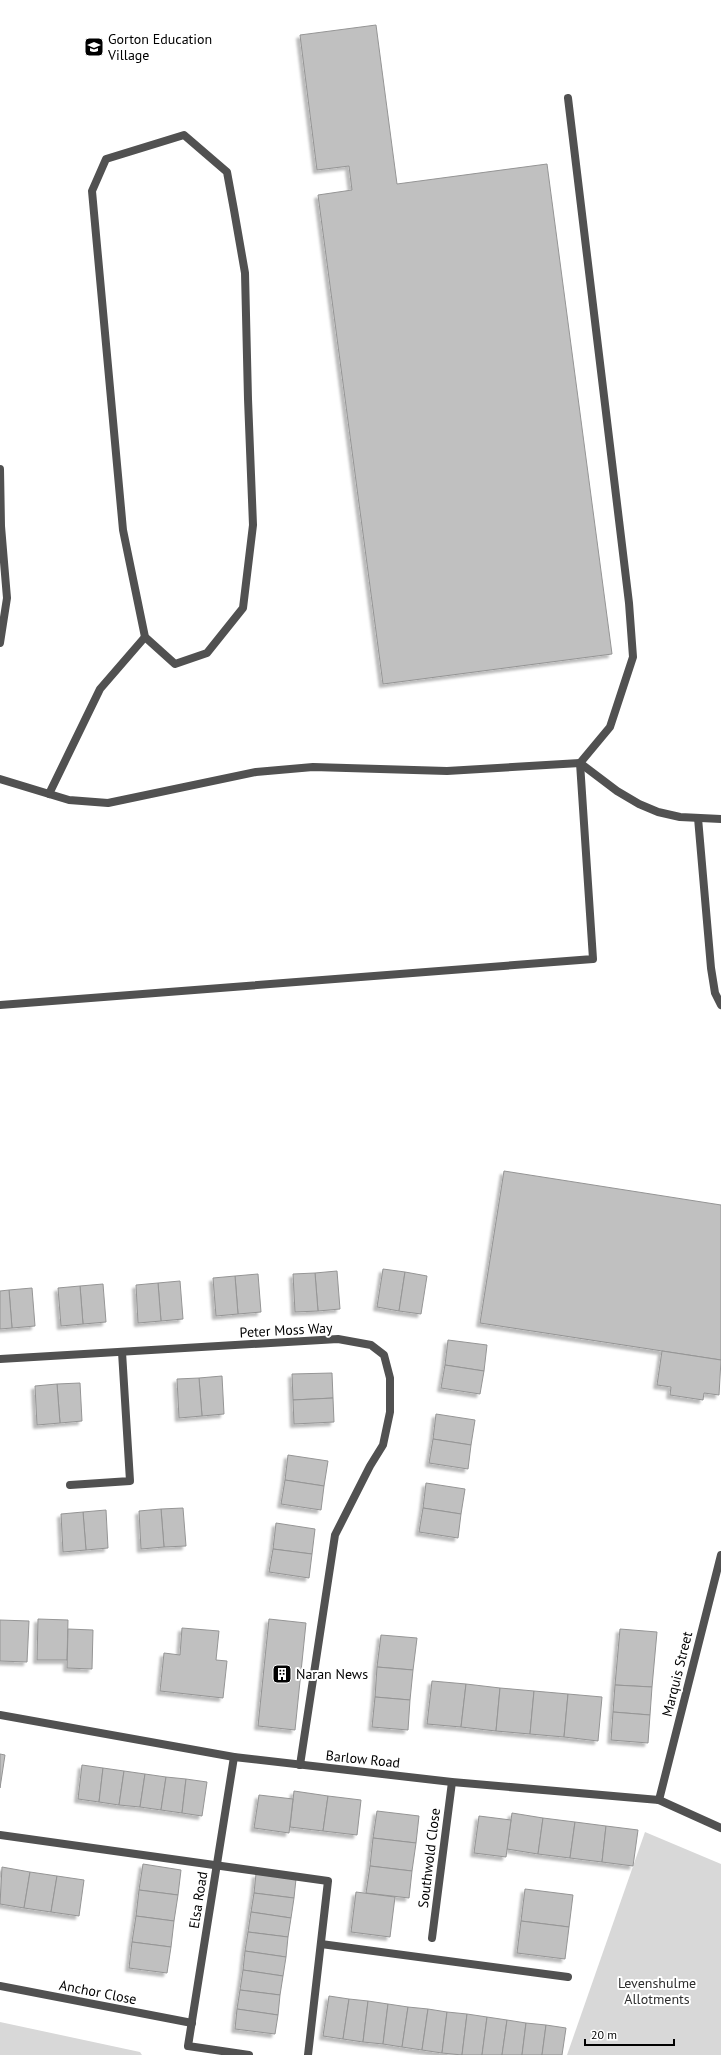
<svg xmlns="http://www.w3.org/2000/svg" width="721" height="2055" font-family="'PT Sans',sans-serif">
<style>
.green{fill:#d8d8d8}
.building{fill:#c0c0c0;stroke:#959595;filter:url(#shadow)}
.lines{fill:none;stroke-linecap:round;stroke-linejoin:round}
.service{stroke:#515151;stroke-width:8}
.minor{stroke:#515151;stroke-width:8}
.tertiary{stroke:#515151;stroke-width:8}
.labels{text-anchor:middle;stroke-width:4;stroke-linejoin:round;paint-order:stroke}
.poi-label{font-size:14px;fill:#000;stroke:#fff;text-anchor:start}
.street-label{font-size:14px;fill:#000;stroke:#fff}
.park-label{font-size:14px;fill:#2f2f2f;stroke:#fff}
</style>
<defs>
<filter id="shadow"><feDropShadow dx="-3.5" dy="3.5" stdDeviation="1" flood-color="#0004"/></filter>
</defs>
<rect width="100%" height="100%" fill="#fff"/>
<g class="green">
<path d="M645,1832L721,1864V2055H567Z"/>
<path d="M0,2022L140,2052L142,2055H0Z"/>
</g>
<g class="building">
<path d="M376,25L397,184L547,164L612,654L383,684L318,195L352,190L349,166L317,170L300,35Z"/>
<path d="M504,1171L721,1205V1360L480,1323Z"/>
<path d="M383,1269L405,1272L399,1311L377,1307Z"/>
<path d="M337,1271L340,1309L318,1311L315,1273Z"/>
<path d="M405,1272L427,1276L421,1314L399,1311Z"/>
<path d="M315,1273L318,1311L295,1312L293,1274Z"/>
<path d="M258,1274L261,1312L238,1314L235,1276Z"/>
<path d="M235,1276L238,1314L216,1316L213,1278Z"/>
<path d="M180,1281L183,1319L161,1321L158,1283Z"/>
<path d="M158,1283L161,1321L138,1323L136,1285Z"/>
<path d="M103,1284L106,1322L83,1324L80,1286Z"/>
<path d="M80,1286L83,1324L61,1326L58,1288Z"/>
<path d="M32,1288L35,1326L12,1328L9,1290Z"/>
<path d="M9,1290L12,1328L0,1329V1291Z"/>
<path d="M448,1340L487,1345L484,1371L445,1365Z"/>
<path d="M662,1351L721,1360L719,1395L704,1393L703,1400L670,1395L671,1387L657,1385Z"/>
<path d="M445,1365L484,1371L480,1394L441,1388Z"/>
<path d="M332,1373L333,1398L293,1400L292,1374Z"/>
<path d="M222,1376L224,1414L202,1416L199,1378Z"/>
<path d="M199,1378L202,1416L179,1418L177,1379Z"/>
<path d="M80,1383L82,1421L60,1423L57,1384Z"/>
<path d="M57,1384L60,1423L37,1425L35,1386Z"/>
<path d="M333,1398L334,1422L294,1424L293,1400Z"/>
<path d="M436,1414L475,1420L471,1445L433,1439Z"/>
<path d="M433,1439L471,1445L468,1469L429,1463Z"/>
<path d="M288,1455L328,1461L324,1486L285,1480Z"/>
<path d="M285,1480L324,1486L321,1510L281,1504Z"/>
<path d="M426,1483L465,1489L461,1514L423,1508Z"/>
<path d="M183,1508L186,1546L164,1547L161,1509Z"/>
<path d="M423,1508L461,1514L458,1538L419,1532Z"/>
<path d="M161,1509L164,1547L141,1549L139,1511Z"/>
<path d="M106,1510L108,1548L86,1550L83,1512Z"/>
<path d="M83,1512L86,1550L63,1552L61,1514Z"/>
<path d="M276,1523L315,1529L312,1554L273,1549Z"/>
<path d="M273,1549L312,1554L309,1578L269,1572Z"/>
<path d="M38,1619L68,1620L67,1660H37Z"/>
<path d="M269,1619L306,1623L295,1730L258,1726Z"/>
<path d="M0,1620L29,1621L27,1662L0,1661Z"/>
<path d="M182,1628L219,1631L216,1660L227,1661L223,1698L160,1691L164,1653L180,1655Z"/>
<path d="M68,1629L93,1630L92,1669L67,1668Z"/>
<path d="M620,1629L657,1632L652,1687L615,1685Z"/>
<path d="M381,1635L417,1638L413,1670L377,1667Z"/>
<path d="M377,1667L413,1670L410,1700L375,1697Z"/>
<path d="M432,1681L466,1684L461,1727L427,1724Z"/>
<path d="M466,1684L500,1688L496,1731L461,1727Z"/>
<path d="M615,1685L652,1687L650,1715L613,1712Z"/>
<path d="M500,1688L534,1691L530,1734L496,1731Z"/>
<path d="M534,1691L568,1694L564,1737L530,1734Z"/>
<path d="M568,1694L602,1697L598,1741L564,1737Z"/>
<path d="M375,1697L410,1700L408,1730L372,1727Z"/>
<path d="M613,1712L650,1715L648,1743L611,1740Z"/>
<path d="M0,1754L5,1755L0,1788Z"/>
<path d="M82,1765L103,1768L99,1802L78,1799Z"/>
<path d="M103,1768L124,1771L119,1805L99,1802Z"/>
<path d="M124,1771L145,1774L140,1807L119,1805Z"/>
<path d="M145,1774L166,1777L161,1810L140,1807Z"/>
<path d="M166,1777L186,1779L182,1813L161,1810Z"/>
<path d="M186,1779L207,1782L202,1816L182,1813Z"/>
<path d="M294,1791L328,1796L323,1831L290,1827Z"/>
<path d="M259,1795L293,1799L289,1833L254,1828Z"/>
<path d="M328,1796L361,1800L357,1835L323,1831Z"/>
<path d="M377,1811L419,1816L416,1843L373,1838Z"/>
<path d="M512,1813L543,1818L538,1854L507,1849Z"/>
<path d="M479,1816L511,1820L506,1857L474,1853Z"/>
<path d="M543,1818L575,1822L570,1858L538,1854Z"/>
<path d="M575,1822L606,1826L602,1862L570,1858Z"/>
<path d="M606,1826L638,1830L633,1866L602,1862Z"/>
<path d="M373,1838L416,1843L412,1871L370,1866Z"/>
<path d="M143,1864L181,1870L178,1895L139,1890Z"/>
<path d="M370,1866L412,1871L409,1898L366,1893Z"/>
<path d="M2,1867L30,1872L24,1908L0,1904Z"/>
<path d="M30,1872L57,1876L51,1912L24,1908Z"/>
<path d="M256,1874L296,1879L294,1898L254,1893Z"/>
<path d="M57,1876L84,1880L79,1916L51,1912Z"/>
<path d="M525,1889L573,1895L569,1927L521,1921Z"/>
<path d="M139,1890L178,1895L174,1921L136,1916Z"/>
<path d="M356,1892L395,1897L390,1937L351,1932Z"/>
<path d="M254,1893L294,1898L291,1918L251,1912Z"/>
<path d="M251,1912L291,1918L288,1937L248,1932Z"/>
<path d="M136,1916L174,1921L171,1947L132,1942Z"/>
<path d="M521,1921L569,1927L565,1959L517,1953Z"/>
<path d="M248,1932L288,1937L286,1957L245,1951Z"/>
<path d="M132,1942L171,1947L167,1973L129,1968Z"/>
<path d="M245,1951L286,1957L283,1976L243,1970Z"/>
<path d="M243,1970L283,1976L280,1995L240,1990Z"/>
<path d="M240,1990L280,1995L278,2015L237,2009Z"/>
<path d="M329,1996L349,1999L343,2039L323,2036Z"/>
<path d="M349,1999L368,2001L363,2042L343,2039Z"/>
<path d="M368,2001L388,2004L383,2044L363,2042Z"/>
<path d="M388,2004L408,2007L402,2047L383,2044Z"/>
<path d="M408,2007L428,2009L422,2050L402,2047Z"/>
<path d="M237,2009L278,2015L275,2034L235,2029Z"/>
<path d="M428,2009L447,2012L442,2053L422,2050Z"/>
<path d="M447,2012L467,2014L462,2055L442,2053Z"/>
<path d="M467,2014L487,2017L482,2055H462Z"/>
<path d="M487,2017L507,2020L502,2055H482Z"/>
<path d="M507,2020L526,2023L522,2055H502Z"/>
<path d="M526,2023L546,2025L542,2055H522Z"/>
<path d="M546,2025L566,2028L562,2055H542Z"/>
</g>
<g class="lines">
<g class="service">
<path d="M184,135L227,172L234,210L245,273L248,399L253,525L243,608L207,653L175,664L145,637L123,530L92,191L106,159Z"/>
<path d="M0,469L1,526L7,598L0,643"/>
<path d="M0,779L69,800L108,803L256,772L313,767L447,771L580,763L617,791L639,804L658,812L680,817L721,819"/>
<path d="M49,794L100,689L145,637"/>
<path d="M698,818L711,968L715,993L721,1005"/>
<path d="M0,1005L593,959L580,763L610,727L633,657L629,603L568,98"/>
<path d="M0,1835L328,1881L308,2055"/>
<path d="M321,1944L568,1977"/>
</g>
<g class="minor">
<path d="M0,1359L338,1339L371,1345L384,1355L390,1378V1412L383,1445L370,1466L335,1535L300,1765"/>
<path d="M70,1485L130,1481L122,1352"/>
<path d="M234,1757L188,2046L249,2055"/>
<path d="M659,1800L721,1555"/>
<path d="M432,1938L452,1782"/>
<path d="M0,1986L192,2023"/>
</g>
<path class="tertiary" d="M0,1715L234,1757L452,1782L659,1800L721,1828"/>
</g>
<defs>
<symbol id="school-square" viewBox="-11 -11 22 22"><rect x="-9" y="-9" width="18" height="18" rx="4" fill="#000" stroke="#fff"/><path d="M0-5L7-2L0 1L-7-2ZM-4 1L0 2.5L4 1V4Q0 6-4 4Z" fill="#fff"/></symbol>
<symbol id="building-square" viewBox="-11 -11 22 22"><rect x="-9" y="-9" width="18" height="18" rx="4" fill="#000" stroke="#fff"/><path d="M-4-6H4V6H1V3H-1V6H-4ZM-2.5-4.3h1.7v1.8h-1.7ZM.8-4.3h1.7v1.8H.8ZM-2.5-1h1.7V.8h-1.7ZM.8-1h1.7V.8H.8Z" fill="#fff"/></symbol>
</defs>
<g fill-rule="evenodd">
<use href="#school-square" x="83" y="36" width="22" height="22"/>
<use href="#building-square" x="271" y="1663" width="22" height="22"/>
</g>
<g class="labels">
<g class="poi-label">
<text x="108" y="44">Gorton Education<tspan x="108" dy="16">Village</tspan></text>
<text x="296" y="1679">Naran News</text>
</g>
<g class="street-label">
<text transform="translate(286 1330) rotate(-3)" y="5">Peter Moss Way</text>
<text transform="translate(677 1674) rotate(-76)" y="5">Marquis Street</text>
<text transform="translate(363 1759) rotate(6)" y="5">Barlow Road</text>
<text transform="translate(429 1858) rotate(-83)" y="5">Southwold Close</text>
<text transform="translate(198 1900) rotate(-81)" y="5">Elsa Road</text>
<text transform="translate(98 1992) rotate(11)" y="5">Anchor Close</text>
</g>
<g class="park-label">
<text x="657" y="1988">Levenshulme<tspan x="657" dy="16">Allotments</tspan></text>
</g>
</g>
<path d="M585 2039v6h89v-6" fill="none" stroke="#000000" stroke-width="2"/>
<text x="591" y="2039" font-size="12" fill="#000000" stroke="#ffffff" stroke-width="3" paint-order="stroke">20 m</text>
</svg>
